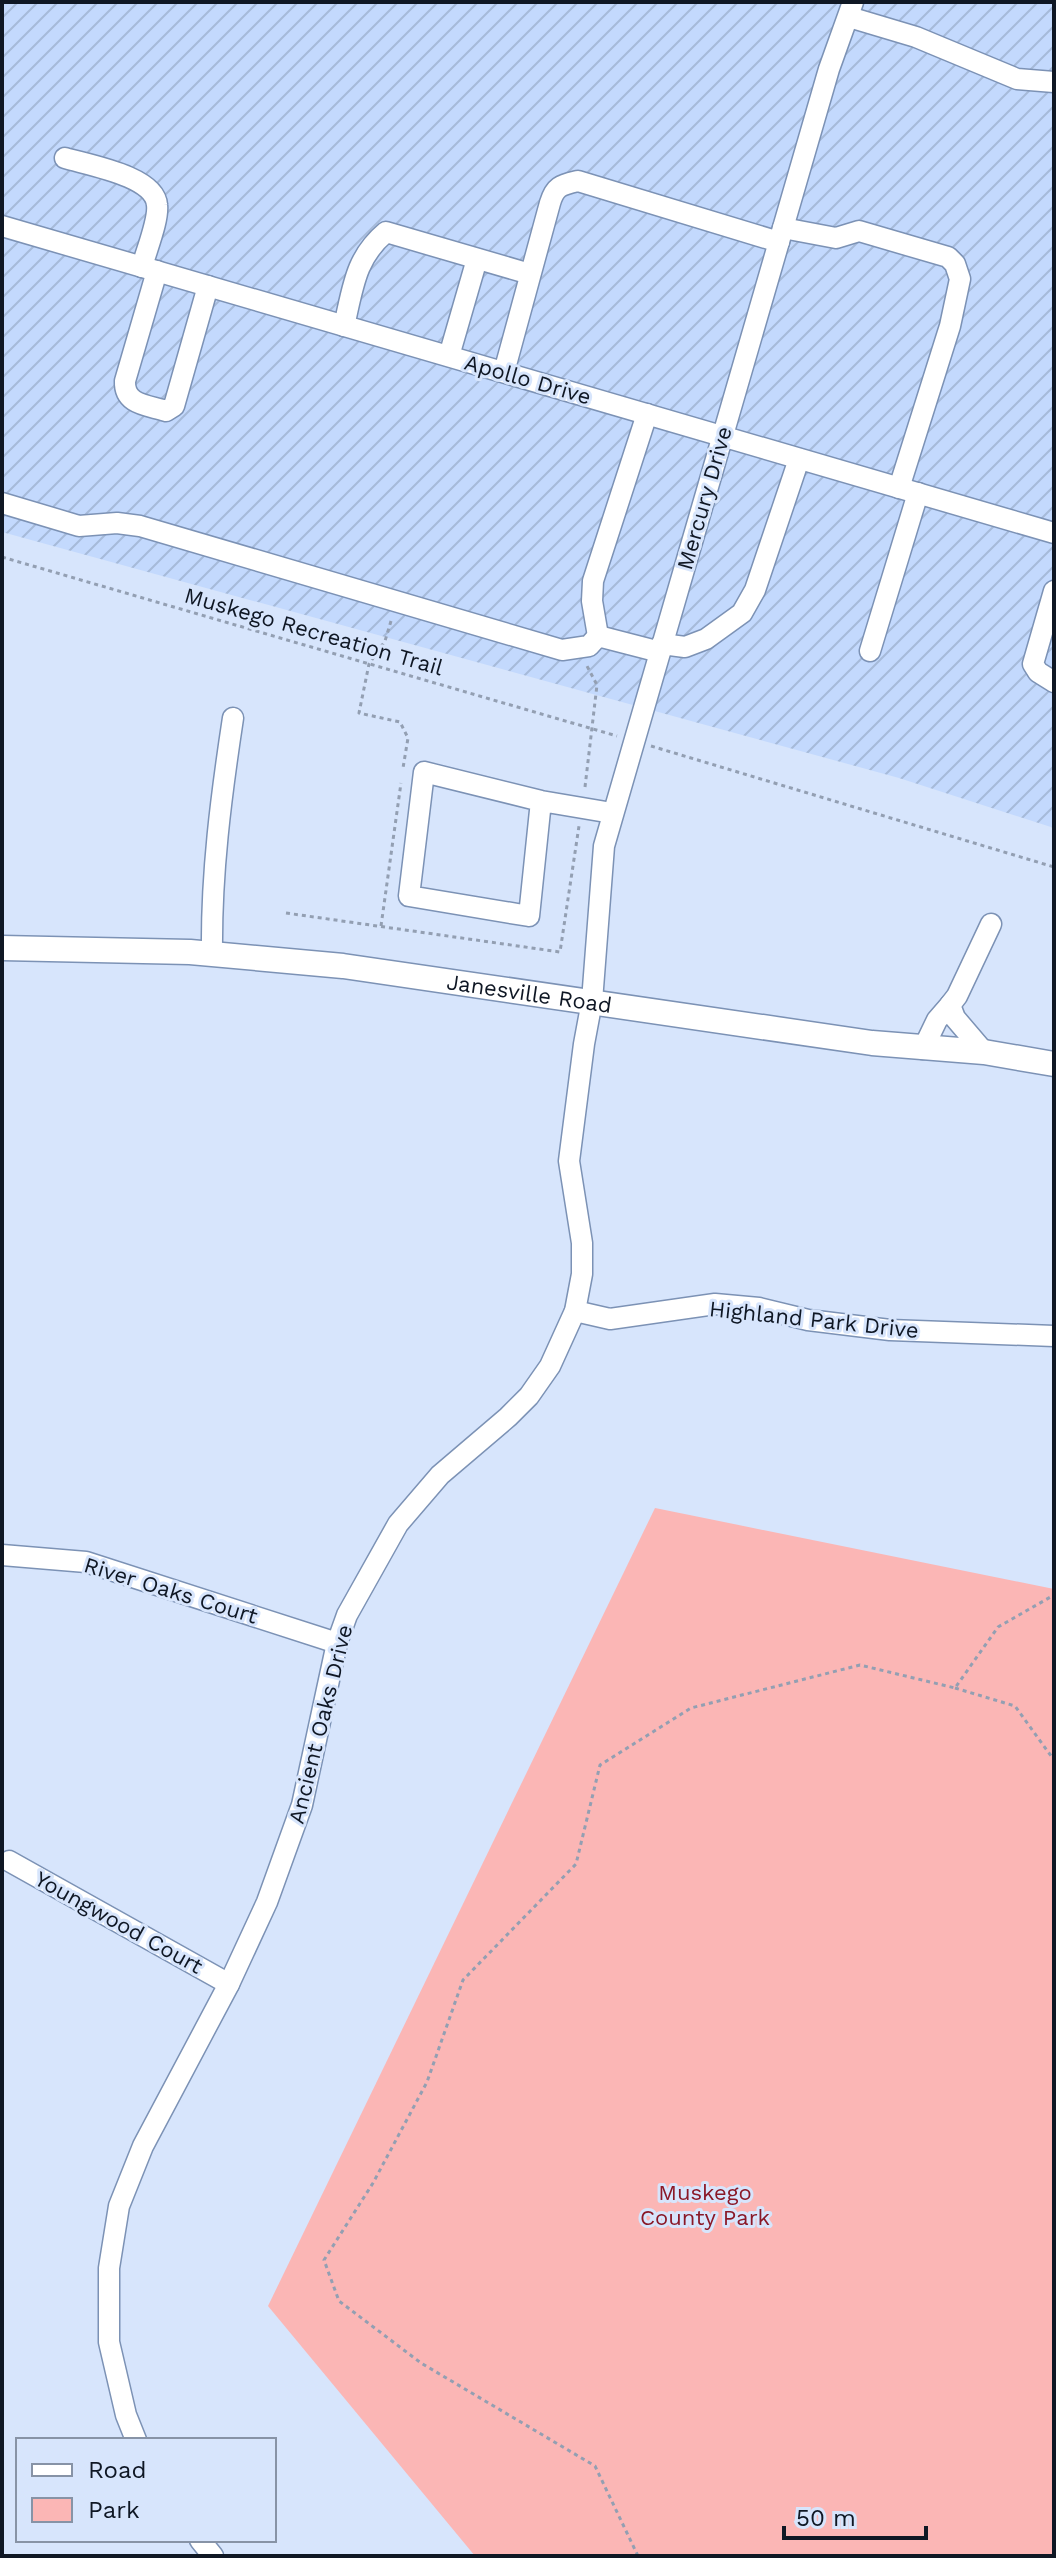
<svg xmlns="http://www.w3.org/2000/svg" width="1056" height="2558" font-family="'Work Sans',sans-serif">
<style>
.industrial{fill:url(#industrial-furrows)}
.green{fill:#fbb6b5}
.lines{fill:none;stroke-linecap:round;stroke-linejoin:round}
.minor-casing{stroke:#7c92b5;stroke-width:23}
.major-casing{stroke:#7c92b5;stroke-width:27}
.path{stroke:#939fb2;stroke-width:3;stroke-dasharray:4 4;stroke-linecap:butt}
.minor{stroke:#fff;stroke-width:20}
.major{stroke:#fff;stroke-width:24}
.labels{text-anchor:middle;stroke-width:6;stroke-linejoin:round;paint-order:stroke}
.street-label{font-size:22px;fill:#0f1724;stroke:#d7e5fc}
.park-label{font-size:22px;fill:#8a1827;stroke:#d7e5fc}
</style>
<defs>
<pattern id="industrial-furrows" width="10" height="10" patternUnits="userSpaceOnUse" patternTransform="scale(2)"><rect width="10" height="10" fill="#c3d9fd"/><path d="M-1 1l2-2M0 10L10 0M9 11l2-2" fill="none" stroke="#a6bad9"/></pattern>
</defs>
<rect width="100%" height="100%" fill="#d7e5fc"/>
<path class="industrial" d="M2,2H1054V828L899,778L2,532Z"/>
<path class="green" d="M655,1508L1054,1589V2556H475L268,2306Z"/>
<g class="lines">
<defs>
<g id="minor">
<path d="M849,17L916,37L1017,79L1054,82"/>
<path d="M65,158C88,165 155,176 157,205C159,220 146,251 142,267"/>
<path d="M2,226L1054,533"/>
<path d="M783,228L836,238L859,231L948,257L955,264L960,279L950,326L899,488"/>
<path d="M157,271L125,381C124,405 147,405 166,411L174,406L208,286"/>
<path d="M344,326C353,288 355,258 386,232L530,274"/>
<path d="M449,356L477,259"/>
<path d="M504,372L550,203C555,186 561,185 578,181L779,242"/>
<path d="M2,503L79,526L117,523L140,526L562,650L589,646L598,636L660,652"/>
<path d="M1054,591L1033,664L1038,672L1054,682"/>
<path d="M598,636L592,601L593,581L647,414"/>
<path d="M662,644L685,647L706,639L742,613L755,590L799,459"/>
<path d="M870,651L918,493"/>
<path d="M541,801L529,916L409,896L424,772L541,801L612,813"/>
<path d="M212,954C211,874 221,797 233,718"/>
<path d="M950,1005L957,996L991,924"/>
<path d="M923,1049L937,1020L950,1005L955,1018L984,1052"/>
<path d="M575,1311L610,1319L715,1304L759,1308L808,1320L890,1330L1054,1336"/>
<path d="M2,1555L86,1562L337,1643"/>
<path d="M9,1861L229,1984"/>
<path d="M136,2440L126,2415L109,2342V2268L119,2206L143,2146L229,1984L267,1902L302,1805L337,1643L347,1615L398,1524L440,1475L508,1417L529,1396L550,1366L575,1311L582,1274V1243L569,1161L584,1044L592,1001L604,846L829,69L853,2"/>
<path d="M200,2540L213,2556"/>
</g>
<g id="major">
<path id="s1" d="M2,948L190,952L343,966L872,1043L984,1052L1054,1064"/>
</g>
</defs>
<use href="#minor" class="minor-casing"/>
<use href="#major" class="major-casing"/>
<g class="path">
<path d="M2,557L617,736"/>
<path d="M391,621L385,641L369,664L359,713L400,722L408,738L403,768"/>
<path d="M651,746L1054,867"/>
<path d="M585,787L597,685L587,666"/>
<path d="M286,913L560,952L579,826"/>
<path d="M381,926L401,783"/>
<path d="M955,1688L1015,1706L1054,1760"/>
<path d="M638,2556L595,2466L421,2363L339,2301L324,2260L373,2183L427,2082L463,1980L576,1864L600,1765L691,1708L860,1665L955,1688L998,1627L1054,1595"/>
</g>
<use href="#minor" class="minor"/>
<use href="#major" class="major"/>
</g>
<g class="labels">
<g class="street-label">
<text transform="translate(528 379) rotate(16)" y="8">Apollo Drive</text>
<text transform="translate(704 498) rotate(-74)" y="8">Mercury Drive</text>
<text transform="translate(314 631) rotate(16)" y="8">Muskego Recreation Trail</text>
<text dy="8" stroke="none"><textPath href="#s1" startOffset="530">Janesville Road</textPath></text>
<text transform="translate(814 1319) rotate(6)" y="8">Highland Park Drive</text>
<text transform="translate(171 1590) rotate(17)" y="8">River Oaks Court</text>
<text transform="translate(320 1724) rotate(-76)" y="8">Ancient Oaks Drive</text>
<text transform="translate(119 1922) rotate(29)" y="8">Youngwood Court</text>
</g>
<g class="park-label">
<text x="705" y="2200">Muskego<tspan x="705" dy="25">County Park</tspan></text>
</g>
</g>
<rect width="1056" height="2558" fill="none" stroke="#0f1724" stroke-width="8"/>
<rect x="16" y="2438" width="260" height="104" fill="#d7e5fc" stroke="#8793a6" stroke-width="2"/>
<rect x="32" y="2464" width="40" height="12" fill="#ffffff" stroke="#8793a6" stroke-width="2"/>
<text x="88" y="2478" font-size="24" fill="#0f1724">Road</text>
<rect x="32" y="2498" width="40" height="24" fill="#fbb6b5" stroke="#8793a6" stroke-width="2"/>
<text x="88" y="2518" font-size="24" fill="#0f1724">Park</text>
<path d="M784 2526v12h142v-12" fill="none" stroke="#0f1724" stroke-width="4"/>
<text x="796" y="2526" font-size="24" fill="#0f1724" stroke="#d7e5fc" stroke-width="6" paint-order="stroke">50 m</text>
</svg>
